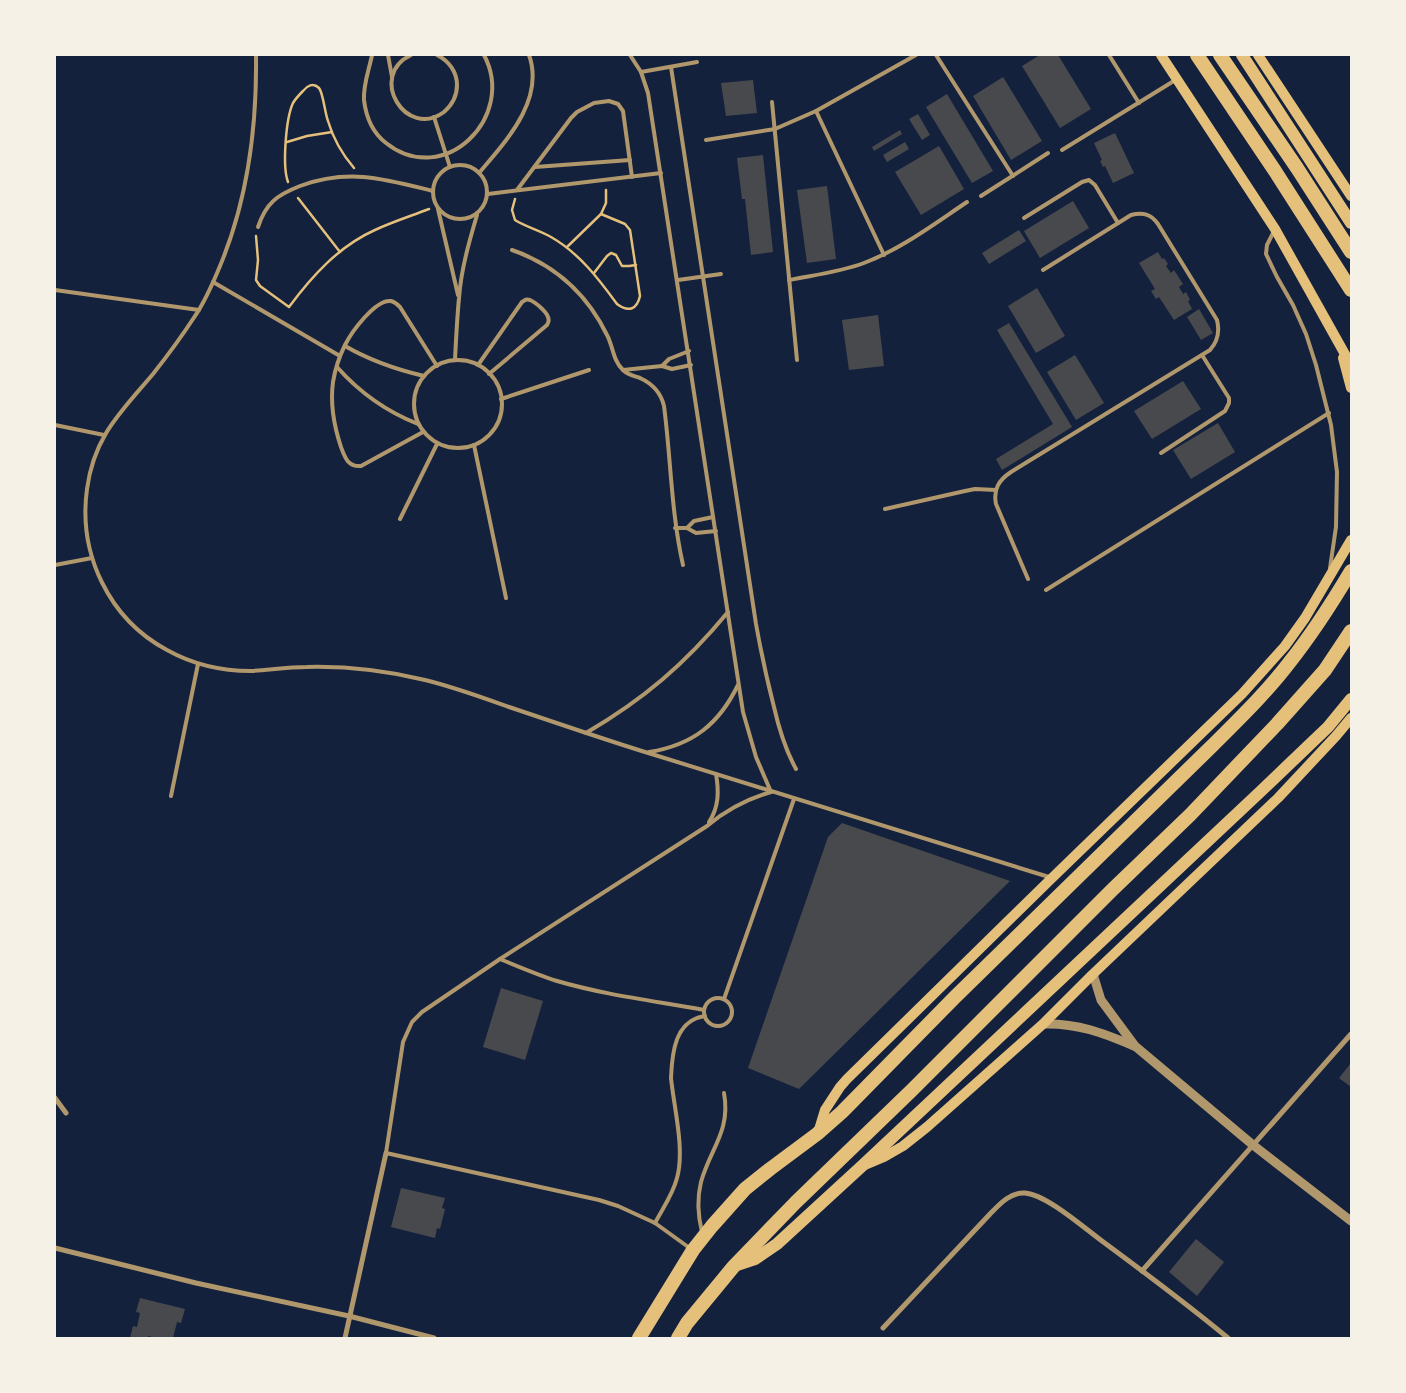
<svg xmlns="http://www.w3.org/2000/svg" width="1406" height="1393" font-family="'DM Sans',sans-serif">
<style>
.building{fill:#48494c}
.lines{fill:none;stroke-linecap:round;stroke-linejoin:round}
.path{stroke:#e5c07b;stroke-width:2.5}
.service{stroke:#b1986c;stroke-width:4}
.minor{stroke:#b1986c;stroke-width:5}
.tertiary{stroke:#b1986c;stroke-width:9}
.secondary{stroke:#e5c07b;stroke-width:10}
.primary{stroke:#e5c07b;stroke-width:12}
.trunk{stroke:#e5c07b;stroke-width:14}
</style>
<rect width="100%" height="100%" fill="#14213d"/>
<g class="building">
<path d="M1040,55H1058L1091,109L1060,128L1022,66Z"/>
<path d="M1003,77L1042,141L1011,160L973,96Z"/>
<path d="M753,80L757,113L726,116L721,83Z"/>
<path d="M947,94L993,171L972,183L926,107Z"/>
<path d="M918,114L930,135L922,140L909,119Z"/>
<path d="M900,130L902,134L874,151L872,147Z"/>
<path d="M1115,133L1134,173L1113,183L1105,166L1103,167L1100,161L1102,160L1094,143Z"/>
<path d="M905,142L909,149L887,162L883,155Z"/>
<path d="M939,146L964,189L921,215L895,172Z"/>
<path d="M763,155L773,252L751,255L745,199H742L737,158Z"/>
<path d="M827,186L836,259L807,263L797,190Z"/>
<path d="M1073,201L1089,228L1040,258L1024,231Z"/>
<path d="M1019,230L1026,241L989,264L982,253Z"/>
<path d="M1158,252L1162,259L1164,258L1168,264L1166,266L1171,273L1174,270L1183,284L1179,287L1183,294L1186,292L1190,300L1188,301L1192,309L1174,320L1159,297L1156,299L1151,291L1155,289L1139,263Z"/>
<path d="M1037,288L1065,336L1036,353L1008,306Z"/>
<path d="M1199,309L1213,333L1201,340L1187,317Z"/>
<path d="M878,315L884,366L849,370L842,320Z"/>
<path d="M1009,323L1072,427L1002,470L996,459L1053,424L997,330Z"/>
<path d="M1075,355L1104,403L1076,420L1047,372Z"/>
<path d="M1183,381L1201,409L1152,439L1134,411Z"/>
<path d="M1218,423L1235,452L1191,479L1173,450Z"/>
<path d="M842,823L1010,881L799,1089L748,1068L828,837Z"/>
<path d="M501,988L543,1001L525,1060L483,1047Z"/>
<path d="M1351,1063V1087L1339,1078Z"/>
<path d="M401,1188L445,1198L442,1208L445,1209L440,1229L437,1228L435,1238L391,1227Z"/>
<path d="M1196,1239L1224,1262L1197,1296L1169,1272Z"/>
<path d="M140,1298L185,1309L181,1323L177,1322L173,1338H156L148,1336V1338H130L133,1326L137,1327L140,1313L136,1312Z"/>
</g>
<g class="lines">
<g class="path">
<path d="M287,142L307,136L332,132"/>
<path d="M288,182C282,166 286,118 293,103C296,98 299,95 303,91C307,86 313,82 319,88C323,92 325,114 328,121C333,138 342,154 354,168"/>
<path d="M298,198L340,252"/>
<path d="M515,199L512,210L515,220C526,227 539,230 551,237C579,253 598,278 617,304C629,313 637,309 640,296L630,230L625,224L601,214"/>
<path d="M256,236L258,260L256,280L260,286L289,307C312,276 339,246 375,230C392,222 411,216 429,209"/>
<path d="M567,247L601,214L606,203V190"/>
<path d="M594,273L607,256L611,253L616,255L622,266H629L636,265"/>
</g>
<g class="service">
<path d="M256,55C257,127 248,199 220,266C213,283 206,300 195,316C182,336 168,355 153,374C121,412 94,436 87,489C78,554 109,619 167,650C192,664 222,671 251,671C269,670 288,667 307,667C346,666 387,671 425,680C454,687 481,697 509,707C554,722 600,738 645,752C780,795 915,836 1049,877"/>
<path d="M372,55C369,70 363,85 364,100C366,117 373,133 386,143C444,189 517,117 484,55"/>
<path d="M388,55L392,77"/>
<path d="M411,55C367,76 406,140 444,112C452,105 457,96 457,85C457,72 449,61 437,55"/>
<path d="M630,55L641,72L648,93L743,712L756,757L771,792"/>
<path d="M936,55L1013,176"/>
<path d="M1109,55L1139,103"/>
<path d="M671,67L756,624C761,652 767,680 774,707C779,729 785,749 796,769"/>
<path d="M641,72L697,62"/>
<path d="M772,102L797,360"/>
<path d="M816,111L884,255"/>
<path d="M434,117L450,167"/>
<path d="M706,140L775,129L816,111L916,55"/>
<path d="M1062,150L1177,79"/>
<circle cx="460" cy="192" r="27"/>
<path d="M535,167L630,160"/>
<path d="M479,173C506,141 545,100 529,55"/>
<path d="M517,190L571,118L577,112L594,103L609,101L618,104L623,111L632,177"/>
<path d="M488,194L661,173"/>
<path d="M981,196L1048,153"/>
<path d="M438,209L458,295"/>
<path d="M1024,218L1082,182L1089,180L1095,185L1118,223"/>
<path d="M258,227C266,203 277,195 300,186C349,168 385,179 433,191"/>
<path d="M1274,231L1267,245L1266,254L1277,277L1293,305L1306,334L1316,365L1331,425L1337,472L1336,527L1330,568"/>
<path d="M512,250C555,265 587,294 607,335C613,346 613,361 623,370C628,375 634,376 640,378C653,384 661,393 664,406C671,459 671,512 683,565"/>
<path d="M678,280L721,274"/>
<path d="M789,280C814,275 840,272 864,263C901,249 934,224 967,202"/>
<path d="M213,282L340,356"/>
<path d="M55,290L199,310"/>
<path d="M345,346C371,361 394,369 424,376"/>
<circle cx="458" cy="404" r="44"/>
<path d="M455,360C456,340 457,319 459,298C461,270 469,242 477,215"/>
<path d="M478,365L522,302C525,300 526,299 530,300C535,302 546,311 548,317C549,320 549,321 547,325L489,374"/>
<path d="M662,366L669,359L689,351"/>
<path d="M337,367C360,393 385,411 418,424"/>
<path d="M623,370L662,366L672,369L691,365"/>
<path d="M501,399L589,370"/>
<path d="M55,425L104,435"/>
<path d="M423,432L361,466C348,467 345,458 341,447C334,426 330,404 333,382C335,370 339,357 345,345C351,333 375,299 391,301C395,302 398,305 400,307L437,366"/>
<path d="M474,445L506,598"/>
<path d="M1161,453L1225,411L1229,403V398L1202,355"/>
<path d="M885,509L965,491L975,489L996,490"/>
<path d="M400,519L437,444"/>
<path d="M675,528H687L696,533L716,531"/>
<path d="M687,528L694,521L713,517"/>
<path d="M55,565L92,558"/>
<path d="M1028,579L996,504C993,489 999,480 1011,472L1210,350C1218,341 1220,332 1217,320L1158,224C1151,214 1143,212 1131,215L1043,270"/>
<path d="M1046,590L1329,413"/>
<path d="M586,733C644,699 685,664 728,612"/>
<path d="M649,752C693,745 719,724 738,685"/>
<path d="M171,796L198,664"/>
<path d="M709,822C719,807 719,791 716,774"/>
<path d="M500,959C519,967 538,975 557,981C605,995 655,1001 704,1010"/>
<circle cx="718" cy="1012" r="14"/>
<path d="M724,999L794,799"/>
<path d="M655,1223C663,1208 673,1194 677,1178C685,1149 674,1108 671,1078C672,1053 675,1020 705,1016"/>
<path d="M702,1232C698,1216 697,1198 701,1182C710,1149 731,1131 724,1093"/>
<path d="M691,1249L655,1223L618,1206L599,1200L386,1153L403,1042L412,1022L422,1012L500,959L707,826C726,810 747,799 771,792"/>
</g>
<g class="minor">
<path d="M55,1098L66,1113"/>
<path d="M55,1248L196,1283L349,1316L434,1338"/>
<path d="M1142,1271L1351,1034"/>
<path d="M883,1328L990,1214C999,1205 1010,1192 1025,1193C1047,1195 1083,1227 1102,1241C1144,1272 1187,1304 1228,1338"/>
<path d="M345,1338L386,1153"/>
</g>
<g class="tertiary">
<path d="M1093,974L1101,1000L1135,1046L1253,1145L1351,1221"/>
<path d="M1043,1024C1078,1023 1103,1033 1134,1046"/>
</g>
<g class="secondary">
<path d="M1161,55L1275,229L1351,365"/>
<path d="M1258,55L1351,196"/>
<path d="M1343,358L1351,388"/>
<path d="M818,1133L825,1110L840,1087L847,1079L1052,878L1242,694L1285,646L1305,618L1351,540"/>
<path d="M865,1165L884,1157L903,1146L927,1127L1043,1024L1093,974L1278,798L1336,736L1351,718"/>
</g>
<g class="primary">
<path d="M1242,55L1351,223"/>
<path d="M734,1266L755,1259L777,1244L862,1166L1260,792L1328,727L1351,699"/>
</g>
<g class="trunk">
<path d="M1197,55L1275,171L1351,290"/>
<path d="M1220,55L1297,168L1351,252"/>
<path d="M639,1338L693,1250L712,1226L745,1189L770,1169L817,1134L842,1112L955,997L1213,745C1239,719 1266,693 1289,663C1312,634 1332,603 1351,571"/>
<path d="M678,1338L687,1323L734,1266L796,1202L912,1090L1112,890L1190,815L1277,724L1325,670L1351,631"/>
</g>
</g>
<rect width="1406" height="1393" fill="none" stroke="#f6f1e7" stroke-width="112"/>
</svg>
